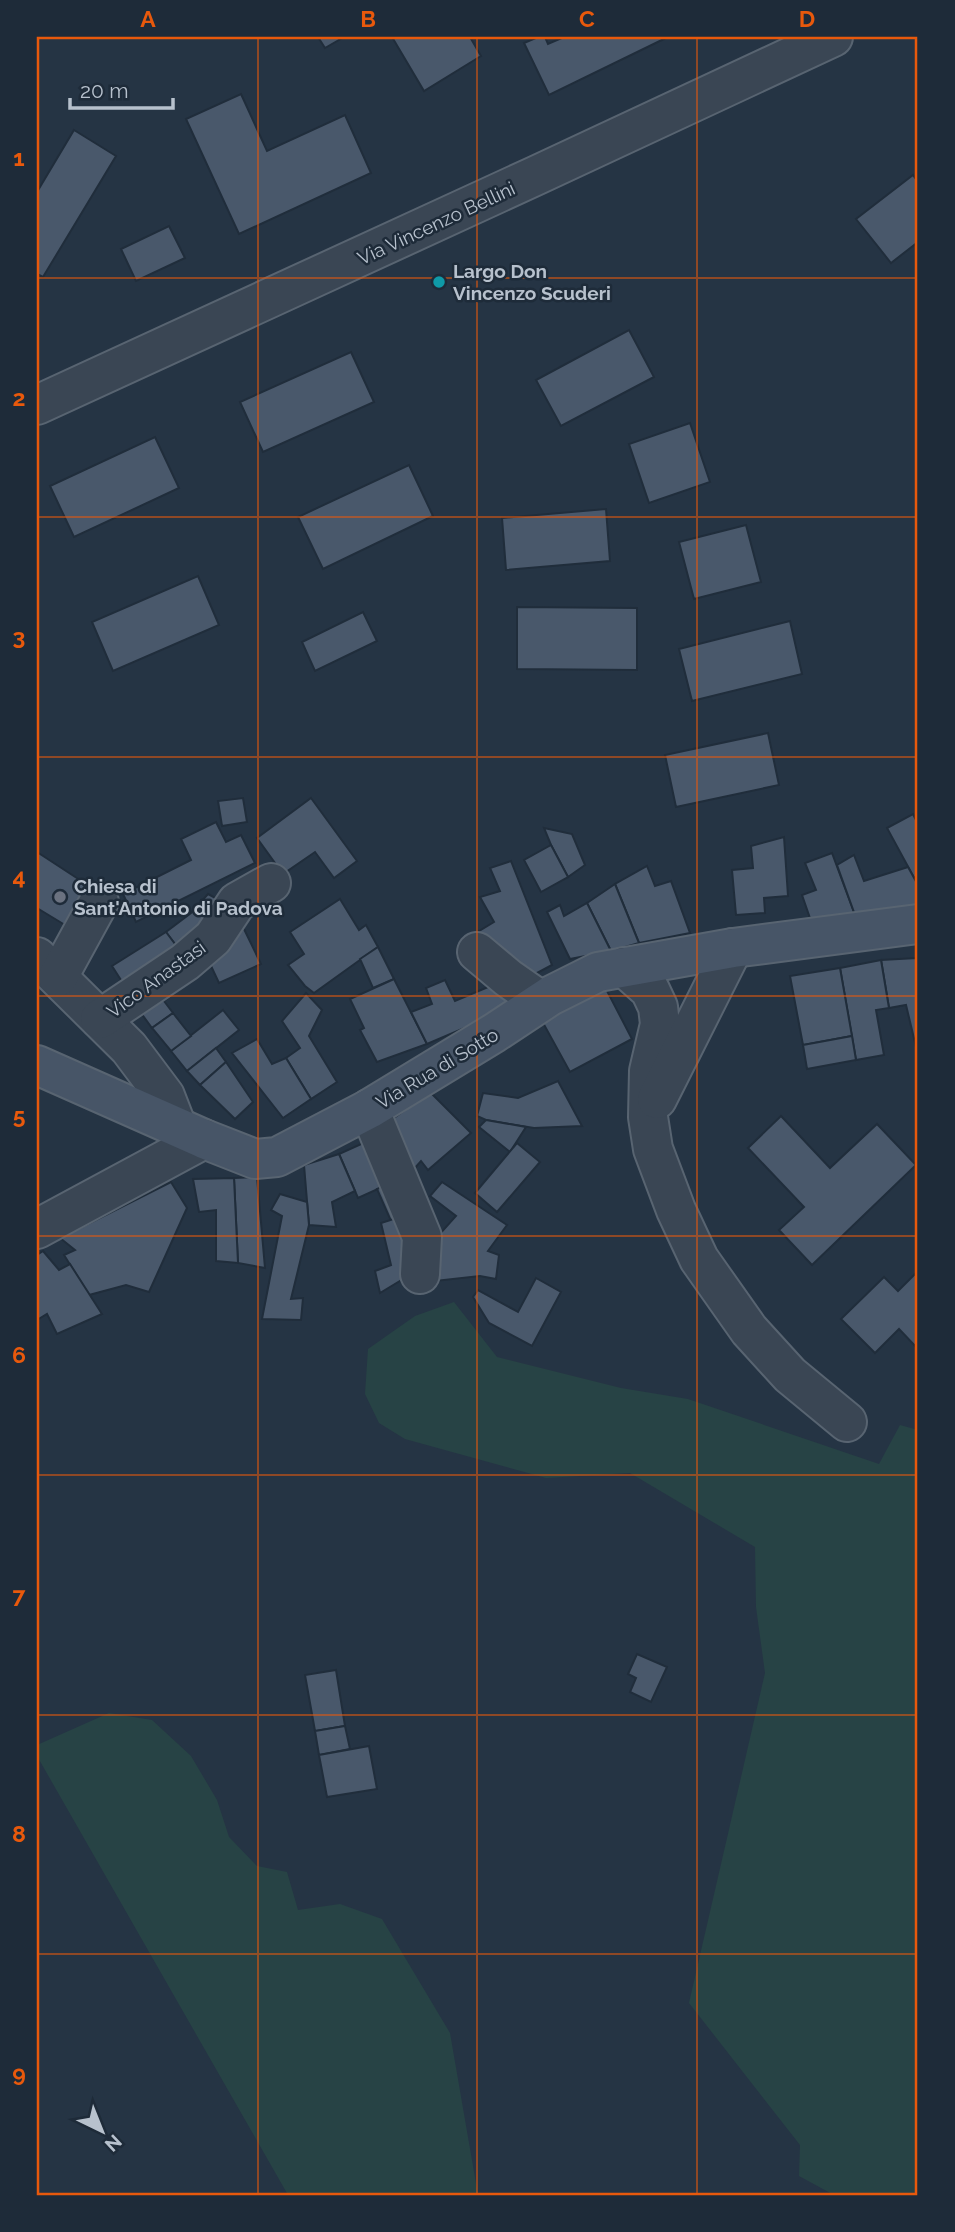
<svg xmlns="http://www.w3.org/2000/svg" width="955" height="2232" font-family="Raleway,sans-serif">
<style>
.green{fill:#274345}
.building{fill:#49586b;stroke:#202d3b;stroke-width:2}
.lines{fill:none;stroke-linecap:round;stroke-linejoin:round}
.street-casing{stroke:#586471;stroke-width:42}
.secondary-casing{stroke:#586471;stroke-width:42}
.street{stroke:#3a4654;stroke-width:38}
.secondary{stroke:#475567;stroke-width:38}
.grid{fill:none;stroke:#e8590c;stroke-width:2;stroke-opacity:0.55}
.culture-dot{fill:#0f9aa8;stroke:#1e2b39;stroke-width:2.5}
.worship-dot{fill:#6b7280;stroke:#1e2b39;stroke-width:2.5}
.labels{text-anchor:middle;stroke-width:5;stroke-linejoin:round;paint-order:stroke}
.street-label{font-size:19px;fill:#b7c1cd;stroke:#1e2b39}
.poi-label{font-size:19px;font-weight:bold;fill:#b7c1cd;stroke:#1e2b39;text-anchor:start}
.neatline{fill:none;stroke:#e8590c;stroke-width:2.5}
.grid-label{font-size:23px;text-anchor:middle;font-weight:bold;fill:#e8590c}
</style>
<rect width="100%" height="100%" fill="#253444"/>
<g class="green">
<path d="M454,1302L497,1357L621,1388L688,1399L879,1464L900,1425L918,1430V2195H834L799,2176L800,2145L689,2003L765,1673L756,1607L755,1547L630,1473L546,1478L405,1439L379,1423L365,1394L368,1349L415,1316Z"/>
<path d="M109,1713L152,1720L191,1756L217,1800L229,1837L257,1866L287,1872L298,1910L340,1904L382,1919L450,2033L478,2195H288L37,1756V1745Z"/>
</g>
<g class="building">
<path d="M318,37H344L325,48Z"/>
<path d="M392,37H470L481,56L424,91Z"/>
<path d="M538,37H545L548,44L564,37H668L549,95L524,43Z"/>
<path d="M241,94L267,151L345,115L371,173L239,234L186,119Z"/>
<path d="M74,130L116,156L43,277L37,274V192Z"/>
<path d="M913,175L918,182V242L891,263L856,219Z"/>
<path d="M169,226L185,258L136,281L121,249Z"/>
<path d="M629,330L654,377L561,426L536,380Z"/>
<path d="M351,352L374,402L263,452L240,402Z"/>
<path d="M690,423L710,482L649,503L629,444Z"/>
<path d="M155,437L179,488L74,537L50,486Z"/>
<path d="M409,465L433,516L323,569L298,517Z"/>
<path d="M606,509L610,561L506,570L502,518Z"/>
<path d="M746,525L761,582L694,599L679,542Z"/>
<path d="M198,576L219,625L113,671L92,622Z"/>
<path d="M517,607L637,608V670L517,669Z"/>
<path d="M363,612L377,641L315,671L302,642Z"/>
<path d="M790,621L802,674L692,701L679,649Z"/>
<path d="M768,733L779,785L676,807L665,755Z"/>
<path d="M243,798L247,822L222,826L218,801Z"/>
<path d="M311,798L357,861L334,878L315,852L283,874L257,838Z"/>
<path d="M913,814L918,824V885L887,828Z"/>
<path d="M216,822L226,842L241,835L255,863L136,922L123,894L191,860L181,839Z"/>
<path d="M544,828L572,834L585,865L568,877L551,845Z"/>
<path d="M784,837L788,896L764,898L765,913L736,915L732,870L753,868L751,846Z"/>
<path d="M551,845L568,877L541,892L524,860Z"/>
<path d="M37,852L89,886L65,925L37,908Z"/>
<path d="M832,853L855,915L811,921L802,895L816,890L805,863Z"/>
<path d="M854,855L864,881L908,867L918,885V909L855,915L837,865Z"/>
<path d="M511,861L552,965L524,980L471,936L494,922L480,897L500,891L490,868Z"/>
<path d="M647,866L655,886L671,881L690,933L639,943L615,884Z"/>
<path d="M615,884L639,943L611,951L587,903Z"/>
<path d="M208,894L223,902L184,956L166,932L191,913Z"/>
<path d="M340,899L359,930L366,925L378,947L314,993L305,986L288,965L304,954L290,932Z"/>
<path d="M587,903L611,951L570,959L547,912L560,905L564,916Z"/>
<path d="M243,927L261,964L219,983L204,951Z"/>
<path d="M166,932L184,956L128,991L112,966Z"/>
<path d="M378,947L394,979L373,988L360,959Z"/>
<path d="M917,958L918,1050L917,1051L906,1005L889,1008L881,960Z"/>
<path d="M881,960L889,1008L876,1010L884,1055L856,1060L840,968Z"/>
<path d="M840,968L852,1036L803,1045L790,976Z"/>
<path d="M394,979L427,1044L377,1062L360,1030L364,1028L350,999Z"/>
<path d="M445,980L455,1001L500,982L515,996L481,1021L427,1044L411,1012L432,1004L426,988Z"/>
<path d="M167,981L175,993L164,1001L173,1013L152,1028L135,1005Z"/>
<path d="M605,987L632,1039L570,1072L542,1021Z"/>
<path d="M306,993L322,1010L309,1036L337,1082L311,1099L286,1058L300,1048L282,1021Z"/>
<path d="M223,1010L239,1030L187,1071L171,1051Z"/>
<path d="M173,1013L191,1036L171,1051L152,1028Z"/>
<path d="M852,1036L856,1060L807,1069L803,1045Z"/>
<path d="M257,1039L272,1064L286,1058L311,1099L283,1118L232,1053Z"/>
<path d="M216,1048L226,1062L200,1085L187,1071Z"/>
<path d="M226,1062L253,1102L235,1119L200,1085Z"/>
<path d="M558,1081L582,1126L534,1128L486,1120L477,1116L483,1093L518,1098Z"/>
<path d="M430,1092L471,1133L428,1170L421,1161L414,1169L387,1123Z"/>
<path d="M781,1116L830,1168L877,1124L916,1165L812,1265L779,1230L804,1207L748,1148Z"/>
<path d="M486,1120L526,1127L510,1152L479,1127Z"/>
<path d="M370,1140L389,1184L358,1198L339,1154Z"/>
<path d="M517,1143L540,1162L497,1212L475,1193Z"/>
<path d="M339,1154L355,1191L332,1202L336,1227L309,1225L304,1165Z"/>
<path d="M257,1177L265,1268L238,1263L234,1178Z"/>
<path d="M234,1178L238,1263L216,1261V1210L199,1212L193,1179Z"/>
<path d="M171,1182L187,1208L149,1292L126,1285L89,1295L64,1255L75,1250L60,1238Z"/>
<path d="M442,1182L507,1225L488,1251L499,1255L496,1279L480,1276L435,1281L429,1246L456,1216L430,1196Z"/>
<path d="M389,1184L403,1216L391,1221L377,1189Z"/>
<path d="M280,1194L307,1202L309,1225L291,1299L303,1298L301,1320L262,1319L282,1216L271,1210Z"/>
<path d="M403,1216L408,1276L380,1293L375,1271L391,1265L381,1223Z"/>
<path d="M43,1251L59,1270L70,1264L102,1314L57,1334L47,1314L37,1320V1255Z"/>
<path d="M918,1271V1349L899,1329L875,1353L841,1319L884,1277L898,1291Z"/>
<path d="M536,1278L561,1292L532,1346L489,1323L473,1297L478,1290L518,1312Z"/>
<path d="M637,1654L667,1667L651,1702L630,1692L636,1678L628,1674Z"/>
<path d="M336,1670L345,1726L315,1731L305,1675Z"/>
<path d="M345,1726L350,1749L319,1755L315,1731Z"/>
<path d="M369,1746L377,1789L327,1797L319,1755Z"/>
</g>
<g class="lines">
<defs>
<g id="street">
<path d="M37,405L535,176L833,37"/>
<path d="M477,952L508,978L541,1001"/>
<path d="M37,957L129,1048L165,1096L177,1127"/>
<path d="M624,967L650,990L658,1007L660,1024L649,1071L648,1117L653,1149L676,1210L699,1259L749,1330L790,1375L847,1422"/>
<path d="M58,977L99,902"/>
<path d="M100,1019L185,962L213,938L237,902L271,883"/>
<path d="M657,1099L733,948"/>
<path d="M369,1109L422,1237L420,1274"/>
<path d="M37,1229L204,1139"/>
</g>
<path id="secondary" d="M37,1065L204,1139L255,1159L277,1157L369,1109L494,1033L550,996L598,972L733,948L918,924"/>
</defs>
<use href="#street" class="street-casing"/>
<use href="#secondary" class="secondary-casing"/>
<use href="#street" class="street"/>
<use href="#secondary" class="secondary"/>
</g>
<path class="grid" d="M258,37V2195M477,37V2195M697,37V2195M37,278H918M37,517H918M37,757H918M37,996H918M37,1236H918M37,1475H918M37,1715H918M37,1954H918"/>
<circle class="culture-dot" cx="439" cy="282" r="7"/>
<circle class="worship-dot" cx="60" cy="897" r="7"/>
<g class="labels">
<g class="street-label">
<text transform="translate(436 223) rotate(-25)" y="7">Via Vincenzo Bellini</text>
<text transform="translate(156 979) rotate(-36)" y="7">Vico Anastasi</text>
<text transform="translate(437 1068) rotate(-31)" y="7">Via Rua di Sotto</text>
</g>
<g class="poi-label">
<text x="453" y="278">Largo Don<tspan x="453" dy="22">Vincenzo Scuderi</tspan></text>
<text x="74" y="893">Chiesa di<tspan x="74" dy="22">Sant'Antonio di Padova</tspan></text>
</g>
</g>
<rect width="955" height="2232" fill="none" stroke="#1e2b39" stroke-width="77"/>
<g transform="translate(102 2131) rotate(137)" stroke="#1e2b39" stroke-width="5" paint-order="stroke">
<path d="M0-5L12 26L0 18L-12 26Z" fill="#b7c1cd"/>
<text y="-10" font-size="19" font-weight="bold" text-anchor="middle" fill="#b7c1cd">N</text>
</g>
<path d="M70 98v10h103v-10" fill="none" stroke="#b7c1cd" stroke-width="3.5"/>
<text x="80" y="98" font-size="21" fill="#b7c1cd" stroke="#1e2b39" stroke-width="5" paint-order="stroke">20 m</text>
<rect x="38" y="38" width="878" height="2156" class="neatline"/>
<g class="grid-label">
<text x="148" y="27">A</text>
<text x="368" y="27">B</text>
<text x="587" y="27">C</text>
<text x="807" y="27">D</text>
<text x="19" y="166">1</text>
<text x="19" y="406">2</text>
<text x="19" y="645">3</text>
<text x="19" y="885">4</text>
<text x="19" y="1124">5</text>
<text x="19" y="1363">6</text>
<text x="19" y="1603">7</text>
<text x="19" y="1842">8</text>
<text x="19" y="2082">9</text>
</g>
</svg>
